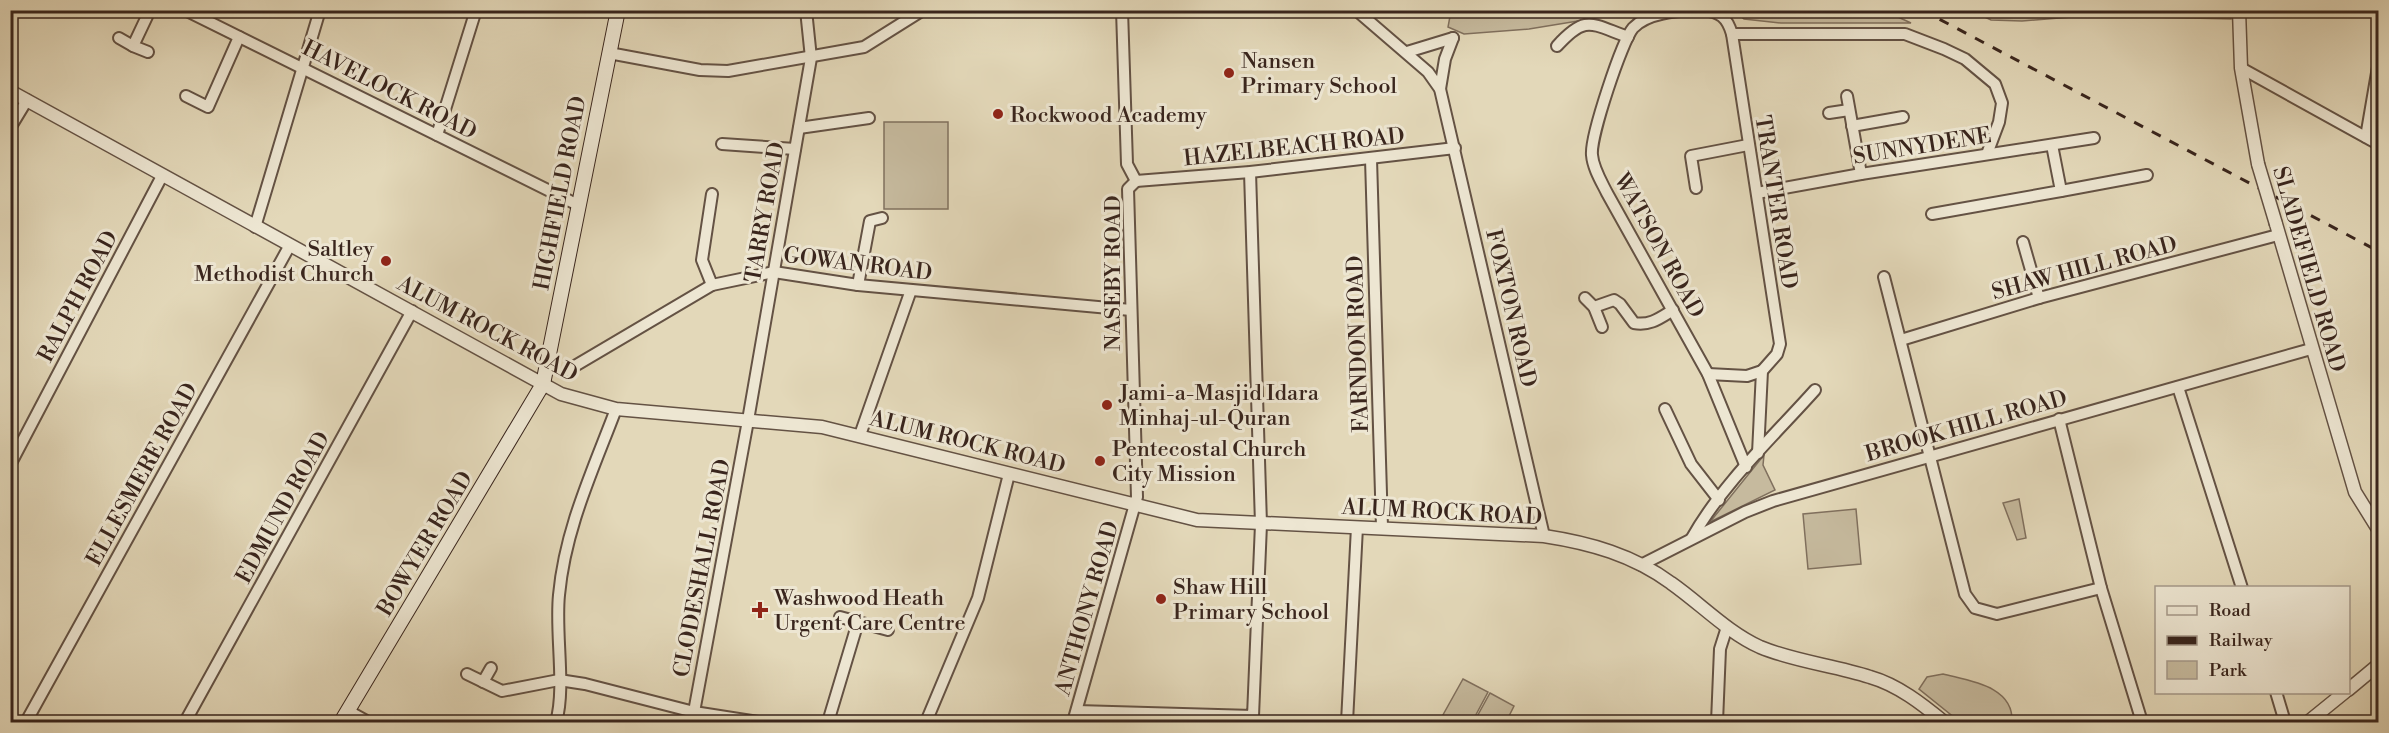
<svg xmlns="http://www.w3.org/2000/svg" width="2389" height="733" font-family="'Libre Bodoni',serif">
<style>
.green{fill:#c6ba9e;stroke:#80705e;stroke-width:1.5}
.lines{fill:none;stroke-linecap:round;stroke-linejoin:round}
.minor-casing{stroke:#645244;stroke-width:14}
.tertiary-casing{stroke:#645244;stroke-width:15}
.secondary-casing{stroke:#39251d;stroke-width:16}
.minor{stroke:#ede6d2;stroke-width:10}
.tertiary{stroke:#ede6d2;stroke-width:12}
.secondary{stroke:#ede6d2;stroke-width:14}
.rail{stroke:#39251d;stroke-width:3;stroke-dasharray:10 10;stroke-linecap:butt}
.tertiary-bridge-casing{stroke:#645244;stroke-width:15;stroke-linecap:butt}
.tertiary-bridge{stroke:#ede6d2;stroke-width:12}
.poi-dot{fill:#8f2418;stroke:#ede6d2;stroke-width:2}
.labels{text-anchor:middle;stroke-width:6;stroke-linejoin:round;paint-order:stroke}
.poi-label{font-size:22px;fill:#39251d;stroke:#ede6d2;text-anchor:start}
.street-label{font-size:22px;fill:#39251d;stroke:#ede6d2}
</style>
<rect width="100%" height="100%" fill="#e3d8b9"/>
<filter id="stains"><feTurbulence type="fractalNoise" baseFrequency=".00333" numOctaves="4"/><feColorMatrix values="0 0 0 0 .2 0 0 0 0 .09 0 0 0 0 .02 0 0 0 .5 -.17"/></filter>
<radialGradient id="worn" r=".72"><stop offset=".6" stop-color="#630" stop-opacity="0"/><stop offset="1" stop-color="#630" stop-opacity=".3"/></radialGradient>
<g class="green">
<path d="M1451,11V10L1639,11L1529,29L1464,34L1448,27Z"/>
<path d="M1735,11H1885L1911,23H1781L1744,19Z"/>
<path d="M1972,11H2231V19L2148,17L2120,13L2022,21L1991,20Z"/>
<rect x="884" y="122" width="64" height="87"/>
<path d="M1764,455L1763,465L1775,490L1710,522Z"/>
<path d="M2019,499L2026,538L2017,540L2003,503Z"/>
<path d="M1856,509L1861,564L1808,569L1803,514Z"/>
<path d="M1943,674C1970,681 2014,686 2012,722H1960L1919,689L1927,677Z"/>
<path d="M1463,679L1488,692L1472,722H1439Z"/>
<path d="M1490,693L1514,706L1506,722H1474Z"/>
</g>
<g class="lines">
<defs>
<g id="minor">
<path d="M185,10L578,205"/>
<path d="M1122,10L1127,164L1136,181"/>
<path d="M1356,10L1428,72L1440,89L1544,536"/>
<path d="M1698,10C1678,11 1648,12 1633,28C1622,41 1590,137 1592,155C1593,168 1601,181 1607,193L1708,374L1746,467"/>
<path d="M1703,10C1720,12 1727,17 1732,34H1905L1944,49L1965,59L1995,84L2002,103L1999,122L1987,154"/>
<path d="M1732,34L1780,344L1777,354L1762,371L1758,453"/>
<path d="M119,38L133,46"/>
<path d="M1557,46C1586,14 1591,24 1628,37"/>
<path d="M148,52L133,46L150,10"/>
<path d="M1407,52L1453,38"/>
<path d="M609,53L700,70L728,71L864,47L923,10"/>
<path d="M2241,68L2378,144"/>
<path d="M1440,89L1445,59L1453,38"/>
<path d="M186,96L208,107L239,37"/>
<path d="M1847,96L1861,174"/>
<path d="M1829,113L1849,110"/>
<path d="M1852,126L1903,117"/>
<path d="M10,128L27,100"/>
<path d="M799,128L869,118"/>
<path d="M437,135L476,10"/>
<path d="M2366,137L2378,67"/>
<path d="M722,144L795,149"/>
<path d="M1371,159L1382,527"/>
<path d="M1136,181L1250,172L1455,148"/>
<path d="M1696,188L1691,156L1748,145"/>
<path d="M2061,191L2147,175"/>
<path d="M1757,193L1861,174L2094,138"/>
<path d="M712,194L702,260L712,285"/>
<path d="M1932,214L2061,191L2052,145"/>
<path d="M255,227L320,10"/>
<path d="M2023,242L2039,298"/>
<path d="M1884,277L1965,594L1975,608L1997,614L2101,588"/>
<path d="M858,285L870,221L882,218"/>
<path d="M1585,298L1594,307L1602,327"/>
<path d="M1594,307L1614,300L1620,304L1634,323C1650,326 1660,318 1673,310"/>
<path d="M1901,340L2039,298L2278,235"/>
<path d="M568,370L712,285L774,272L858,285L1131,310"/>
<path d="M1708,374L1747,376L1762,371"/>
<path d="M2178,387L2242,588"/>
<path d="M1665,409L1691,464L1719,500"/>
<path d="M2059,419L2101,588L2142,722"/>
<path d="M860,435L911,290"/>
<path d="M10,465L162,176"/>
<path d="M1692,538C1722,484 1774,436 1815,390"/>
<path d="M1641,565L1745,512L1773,501L2311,349"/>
<path d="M840,617L888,630"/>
<path d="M467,674L502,691L559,680L585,684L694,712L758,722"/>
<path d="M483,682L491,668"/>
<path d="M2276,692L2285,722"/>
<path d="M348,711L368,722"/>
<path d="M1077,711L1253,716L1261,524L1250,172"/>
<path d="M26,722L290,245"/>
<path d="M185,722L412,311"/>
<path d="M556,722C566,688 555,633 559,595C565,529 593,470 616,409"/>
<path d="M689,722L694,712L747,426L811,58L806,10"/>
<path d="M828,722L858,622"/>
<path d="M926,722L978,598L1009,474"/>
<path d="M1073,722L1137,497L1128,189L1136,181"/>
<path d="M1347,722L1357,527"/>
<path d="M1717,722L1720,649L1727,627"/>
</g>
<g id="tertiary">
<path d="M2239,10L2241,68L2258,164"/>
<path d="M10,91L561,394L616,409L822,427L1197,520L1544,536C1590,543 1633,555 1671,583C1701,604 1727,632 1760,647C1796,662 1834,665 1870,677C1898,685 1922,704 1944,722"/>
<path d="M2276,224L2355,492L2378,529"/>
<path d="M2348,690L2378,665"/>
<path d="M2308,722L2345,692"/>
</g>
<path id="secondary" d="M341,722L543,384L618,10"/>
</defs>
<use href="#minor" class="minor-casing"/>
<use href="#tertiary" class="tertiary-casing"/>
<use href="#secondary" class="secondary-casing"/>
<use href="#minor" class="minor"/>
<use href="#tertiary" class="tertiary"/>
<use href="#secondary" class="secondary"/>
<path class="rail" d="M1922,10L2378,251"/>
<defs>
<path id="tertiary-bridge" d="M2258,164L2276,224"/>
</defs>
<use href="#tertiary-bridge" class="tertiary-bridge-casing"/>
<use href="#tertiary-bridge" class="tertiary-bridge"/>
</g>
<g class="poi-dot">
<circle cx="1229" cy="73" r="6"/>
<circle cx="998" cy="114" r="6"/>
<circle cx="386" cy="261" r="6"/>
<circle cx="1107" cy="405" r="6"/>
<circle cx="1100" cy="461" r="6"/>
<circle cx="1161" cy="599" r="6"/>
<path d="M757 601h6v6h6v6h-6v6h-6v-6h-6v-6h6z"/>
</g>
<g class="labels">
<g class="poi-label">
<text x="1241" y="68">Nansen<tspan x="1241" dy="25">Primary School</tspan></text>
<text x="1010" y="122">Rockwood Academy</text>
<text x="374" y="256" text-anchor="end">Saltley<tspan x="374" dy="25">Methodist Church</tspan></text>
<text x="1119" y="400">Jami-a-Masjid Idara<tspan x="1119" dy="25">Minhaj-ul-Quran</tspan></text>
<text x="1112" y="456">Pentecostal Church<tspan x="1112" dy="25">City Mission</tspan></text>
<text x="1173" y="594">Shaw Hill<tspan x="1173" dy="25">Primary School</tspan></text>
<text x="774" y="605">Washwood Heath<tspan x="774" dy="25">Urgent Care Centre</tspan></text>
</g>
<g class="street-label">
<text transform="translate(390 89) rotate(27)" y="8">HAVELOCK ROAD</text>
<text transform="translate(1922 145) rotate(-9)" y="8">SUNNYDENE</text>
<text transform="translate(1294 146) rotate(-6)" y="8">HAZELBEACH ROAD</text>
<text transform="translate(559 193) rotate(-79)" y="8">HIGHFIELD ROAD</text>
<text transform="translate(1777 202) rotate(81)" y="8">TRANTER ROAD</text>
<text transform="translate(764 212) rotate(-80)" y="8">TARRY ROAD</text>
<text transform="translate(1660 245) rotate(61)" y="8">WATSON ROAD</text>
<text transform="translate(858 263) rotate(7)" y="8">GOWAN ROAD</text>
<text transform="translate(2084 267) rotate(-15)" y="8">SHAW HILL ROAD</text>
<text transform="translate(2310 269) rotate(74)" y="8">SLADEFIELD ROAD</text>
<text transform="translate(1112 273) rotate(-90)" y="8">NASEBY ROAD</text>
<text transform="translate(77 296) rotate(-62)" y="8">RALPH ROAD</text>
<text transform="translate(1512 308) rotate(77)" y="8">FOXTON ROAD</text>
<text transform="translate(488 328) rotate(28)" y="8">ALUM ROCK ROAD</text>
<text transform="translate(1357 344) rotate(-92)" y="8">FARNDON ROAD</text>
<text transform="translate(1966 425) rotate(-16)" y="8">BROOK HILL ROAD</text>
<text transform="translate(968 441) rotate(14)" y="8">ALUM ROCK ROAD</text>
<text transform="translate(141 474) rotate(-61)" y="8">ELLESMERE ROAD</text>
<text transform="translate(282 507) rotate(-61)" y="8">EDMUND ROAD</text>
<text transform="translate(1442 511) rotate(3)" y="8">ALUM ROCK ROAD</text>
<text transform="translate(424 543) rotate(-59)" y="8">BOWYER ROAD</text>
<text transform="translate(701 568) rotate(-79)" y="8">CLODESHALL ROAD</text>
<text transform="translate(1086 608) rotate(-74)" y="8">ANTHONY ROAD</text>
</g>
</g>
<rect width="2389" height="733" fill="none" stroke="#e3d8b9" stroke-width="36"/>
<rect x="12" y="12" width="2365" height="709" fill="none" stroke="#39251d" stroke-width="3"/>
<rect x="18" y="18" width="2353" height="697" fill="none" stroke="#39251d" stroke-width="1.5"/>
<rect x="2155" y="586" width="195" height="108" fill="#ede6d2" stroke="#a5998a" stroke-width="1.5"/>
<rect x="2167" y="606" width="30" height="9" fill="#ede6d2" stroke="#a5998a" stroke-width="1.5"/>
<text x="2209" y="616" font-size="18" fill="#39251d">Road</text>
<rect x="2167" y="636" width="30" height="9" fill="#39251d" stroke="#a5998a" stroke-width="1.5"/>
<text x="2209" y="646" font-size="18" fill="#39251d">Railway</text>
<rect x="2167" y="661" width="30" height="18" fill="#c6ba9e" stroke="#a5998a" stroke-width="1.5"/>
<text x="2209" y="676" font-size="18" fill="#39251d">Park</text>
<rect width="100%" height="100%" filter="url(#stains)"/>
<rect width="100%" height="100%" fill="url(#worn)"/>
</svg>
